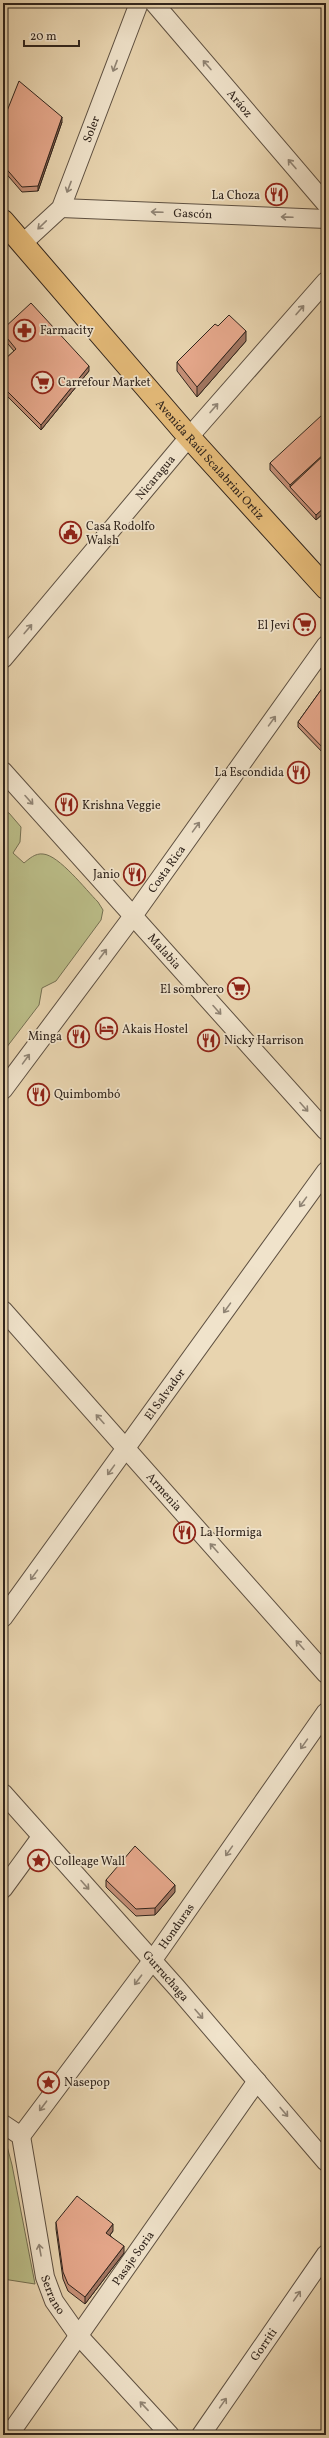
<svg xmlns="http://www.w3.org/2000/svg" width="329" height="2438" font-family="Vollkorn,serif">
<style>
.green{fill:#babc87;stroke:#757052}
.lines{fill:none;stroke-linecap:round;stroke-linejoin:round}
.minor-casing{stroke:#5e5041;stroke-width:20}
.major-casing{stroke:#30241c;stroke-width:24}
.minor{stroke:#f0e3cb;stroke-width:18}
.major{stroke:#e4ba78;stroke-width:22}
.wall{fill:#c69078;stroke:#30241c}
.shaded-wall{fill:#a17662;stroke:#30241c}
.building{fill:#e6a88c;stroke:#30241c}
.oneway{stroke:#908474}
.labels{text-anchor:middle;stroke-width:3.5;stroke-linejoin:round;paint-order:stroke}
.street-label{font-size:12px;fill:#30241c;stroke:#f0e3cb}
.poi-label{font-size:12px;fill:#30241c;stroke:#f0e3cb;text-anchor:start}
</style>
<rect width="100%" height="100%" fill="#e8d4af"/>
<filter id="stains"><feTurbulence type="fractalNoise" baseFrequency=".005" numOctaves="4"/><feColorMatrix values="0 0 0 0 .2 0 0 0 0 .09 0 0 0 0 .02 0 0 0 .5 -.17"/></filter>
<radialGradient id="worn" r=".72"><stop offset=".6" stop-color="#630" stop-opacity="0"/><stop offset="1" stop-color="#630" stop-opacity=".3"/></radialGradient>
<g class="green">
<path d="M3,811L9,813L21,827L20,842L13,853L24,863C29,859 35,853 43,854C59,855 86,890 98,902L103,910L101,920L56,981L42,988L39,1005L3,1052Z"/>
<path d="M3,2143L7,2146L12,2165L35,2284L3,2279Z"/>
</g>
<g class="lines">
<defs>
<g id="minor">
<path id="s1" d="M154,3L326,204"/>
<path id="s2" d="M61,208L326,219"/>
<path id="s3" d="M23,243L61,208L139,3"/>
<path id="s4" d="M3,659L189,437L326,281"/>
<path id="s5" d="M3,771L326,1131"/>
<path id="s6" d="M3,1090L133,916L326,645"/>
<path id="s7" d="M3,1310L326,1674"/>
<path id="s8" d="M3,1618L326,1171"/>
<path id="s9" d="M3,1793L177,1988L326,2162"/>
<path d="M3,1889L41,1837"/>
<path id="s10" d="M3,2124L21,2136L45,2277L54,2301L78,2335L170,2435"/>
<path id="s11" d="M21,2136L152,1961L326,1712"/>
<path id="s12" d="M9,2435L257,2081"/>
<path id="s13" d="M201,2435L326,2254"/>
</g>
<g id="major">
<path id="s14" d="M3,221L189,437L326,588"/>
</g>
</defs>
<use href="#minor" class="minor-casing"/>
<use href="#major" class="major-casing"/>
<use href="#minor" class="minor"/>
<use href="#major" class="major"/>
</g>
<g class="wall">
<path d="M3,121L62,122L38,191L22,192L3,170Z"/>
<path d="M3,329L89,371L41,430L3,392V361L14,351L3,338Z"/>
<path d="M246,341L197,397L177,371V362Z"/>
<path d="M326,420V511L316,520L270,470V463Z"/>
<path d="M326,683V756L298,727V722Z"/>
<path d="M106,1880L175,1892L155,1915L136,1916L106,1887Z"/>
<path d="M56,2222L113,2231L110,2235L124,2253L85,2304L68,2291L63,2279L56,2229Z"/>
</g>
<g class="shaded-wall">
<path d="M62,117V122L38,191V186Z"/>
<path d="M246,331V341L197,397V387Z"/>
<path d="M89,366V371L41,430V425Z"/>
<path d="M326,452V458L290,487V485Z"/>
<path d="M326,506V511L316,520V515Z"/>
<path d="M175,1885V1892L155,1915V1908Z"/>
<path d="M113,2224V2231L106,2240V2233Z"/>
<path d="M124,2246V2253L85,2304V2297Z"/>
</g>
<g class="building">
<path d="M19,81L62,117L38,186L22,187L3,165V121Z"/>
<path d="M31,303L89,366L41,425L3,387V361L16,349L3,333V329Z"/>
<path d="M229,315L246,331L197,387L177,362L215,324L218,326Z"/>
<path d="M322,415L326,420V452L290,485L270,463Z"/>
<path d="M326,453V506L316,515L290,487Z"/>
<path d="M326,683V751L298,722Z"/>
<path d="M135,1846L175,1885L155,1908L136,1909L106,1880Z"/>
<path d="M77,2196L113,2224L106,2233L124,2246L85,2297L68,2284L63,2272L56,2222Z"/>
</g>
<defs><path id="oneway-shaft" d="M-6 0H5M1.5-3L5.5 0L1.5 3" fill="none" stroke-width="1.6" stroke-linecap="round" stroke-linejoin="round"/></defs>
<g class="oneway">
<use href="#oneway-shaft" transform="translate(207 65) rotate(-131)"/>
<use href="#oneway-shaft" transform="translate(115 66) rotate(111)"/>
<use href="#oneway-shaft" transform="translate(292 164) rotate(-131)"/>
<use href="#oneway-shaft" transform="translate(69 187) rotate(111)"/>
<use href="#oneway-shaft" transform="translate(157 212) rotate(-178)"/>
<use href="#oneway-shaft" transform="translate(287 217) rotate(-178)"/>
<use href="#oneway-shaft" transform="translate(42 225) rotate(136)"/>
<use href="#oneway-shaft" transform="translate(300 310) rotate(-49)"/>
<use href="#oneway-shaft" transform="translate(214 408) rotate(-49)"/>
<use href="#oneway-shaft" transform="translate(28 629) rotate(-50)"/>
<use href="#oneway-shaft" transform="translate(272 721) rotate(-54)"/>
<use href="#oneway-shaft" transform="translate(29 800) rotate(48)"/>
<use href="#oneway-shaft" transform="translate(196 827) rotate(-54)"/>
<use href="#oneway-shaft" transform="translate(103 954) rotate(-53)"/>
<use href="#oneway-shaft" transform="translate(217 1010) rotate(48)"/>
<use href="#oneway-shaft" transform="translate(26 1059) rotate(-54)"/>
<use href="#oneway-shaft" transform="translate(304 1107) rotate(48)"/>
<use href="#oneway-shaft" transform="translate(303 1202) rotate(126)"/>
<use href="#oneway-shaft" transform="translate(227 1308) rotate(126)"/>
<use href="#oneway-shaft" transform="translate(100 1419) rotate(-132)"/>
<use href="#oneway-shaft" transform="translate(111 1470) rotate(126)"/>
<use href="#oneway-shaft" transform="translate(214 1548) rotate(-132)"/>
<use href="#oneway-shaft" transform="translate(34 1575) rotate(126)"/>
<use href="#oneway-shaft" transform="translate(300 1645) rotate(-132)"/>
<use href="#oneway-shaft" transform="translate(304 1744) rotate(125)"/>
<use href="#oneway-shaft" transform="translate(229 1851) rotate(125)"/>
<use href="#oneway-shaft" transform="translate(85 1885) rotate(48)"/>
<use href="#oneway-shaft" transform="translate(138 1980) rotate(127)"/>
<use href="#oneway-shaft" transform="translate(199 2014) rotate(49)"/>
<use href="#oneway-shaft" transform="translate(43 2106) rotate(127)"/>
<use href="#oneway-shaft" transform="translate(284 2112) rotate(50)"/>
<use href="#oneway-shaft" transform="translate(40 2250) rotate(-100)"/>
<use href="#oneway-shaft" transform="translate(297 2296) rotate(-55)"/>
<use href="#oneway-shaft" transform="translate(223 2403) rotate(-55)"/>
<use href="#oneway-shaft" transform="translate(144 2406) rotate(-133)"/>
</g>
<defs>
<symbol id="restaurant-ring" viewBox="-11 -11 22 22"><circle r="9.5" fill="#f0e3cb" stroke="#8f2418" stroke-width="1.5"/><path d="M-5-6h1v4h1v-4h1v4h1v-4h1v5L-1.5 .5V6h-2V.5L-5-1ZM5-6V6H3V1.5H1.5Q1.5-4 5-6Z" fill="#8f2418"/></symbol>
<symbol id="pharmacy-ring" viewBox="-11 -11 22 22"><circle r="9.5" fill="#f0e3cb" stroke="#8f2418" stroke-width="1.5"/><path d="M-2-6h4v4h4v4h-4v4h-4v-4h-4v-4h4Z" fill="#8f2418"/></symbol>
<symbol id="supermarket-ring" viewBox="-11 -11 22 22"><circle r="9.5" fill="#f0e3cb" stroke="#8f2418" stroke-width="1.5"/><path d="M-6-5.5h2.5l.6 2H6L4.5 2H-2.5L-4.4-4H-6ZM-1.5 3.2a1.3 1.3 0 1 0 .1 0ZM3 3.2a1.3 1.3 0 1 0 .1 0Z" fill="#8f2418"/></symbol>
<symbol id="civic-ring" viewBox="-11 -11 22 22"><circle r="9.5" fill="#f0e3cb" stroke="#8f2418" stroke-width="1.5"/><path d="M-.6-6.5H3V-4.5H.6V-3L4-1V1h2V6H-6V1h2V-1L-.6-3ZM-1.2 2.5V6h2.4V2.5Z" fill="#8f2418"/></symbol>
<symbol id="hotel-ring" viewBox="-11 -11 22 22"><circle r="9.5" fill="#f0e3cb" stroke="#8f2418" stroke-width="1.5"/><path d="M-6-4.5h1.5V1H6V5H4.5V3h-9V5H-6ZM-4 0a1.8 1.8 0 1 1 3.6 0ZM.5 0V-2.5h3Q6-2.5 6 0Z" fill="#8f2418"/></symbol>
<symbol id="sight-ring" viewBox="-11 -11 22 22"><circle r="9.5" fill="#f0e3cb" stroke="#8f2418" stroke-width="1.5"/><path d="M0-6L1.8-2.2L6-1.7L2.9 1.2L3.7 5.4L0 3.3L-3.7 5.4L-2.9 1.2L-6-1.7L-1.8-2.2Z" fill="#8f2418"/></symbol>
</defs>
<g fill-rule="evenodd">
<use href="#restaurant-ring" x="264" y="182" width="25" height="25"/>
<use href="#pharmacy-ring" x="12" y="318" width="25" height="25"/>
<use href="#supermarket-ring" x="30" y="370" width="25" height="25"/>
<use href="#civic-ring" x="58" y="520" width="25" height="25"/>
<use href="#supermarket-ring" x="292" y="612" width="25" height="25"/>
<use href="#restaurant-ring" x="286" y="760" width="25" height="25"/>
<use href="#restaurant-ring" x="54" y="792" width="25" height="25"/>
<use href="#restaurant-ring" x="122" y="862" width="25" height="25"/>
<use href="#supermarket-ring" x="226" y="976" width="25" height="25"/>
<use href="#hotel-ring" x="94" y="1016" width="25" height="25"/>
<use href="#restaurant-ring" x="66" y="1024" width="25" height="25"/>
<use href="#restaurant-ring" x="196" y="1028" width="25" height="25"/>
<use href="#restaurant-ring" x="26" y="1082" width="25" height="25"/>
<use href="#restaurant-ring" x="172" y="1520" width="25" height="25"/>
<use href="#sight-ring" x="26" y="1848" width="25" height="25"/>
<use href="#sight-ring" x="36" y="2070" width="25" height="25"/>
</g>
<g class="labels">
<g class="street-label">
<text dy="4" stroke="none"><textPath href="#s1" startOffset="132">Aráoz</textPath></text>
<text dy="4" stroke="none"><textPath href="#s3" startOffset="136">Soler</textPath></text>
<text dy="4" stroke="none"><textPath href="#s2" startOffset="132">Gascón</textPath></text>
<text dy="4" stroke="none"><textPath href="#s14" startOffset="316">Avenida Raúl Scalabrini Ortiz</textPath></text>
<text dy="4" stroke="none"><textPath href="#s4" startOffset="237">Nicaragua</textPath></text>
<text dy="4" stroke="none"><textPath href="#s6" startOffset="275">Costa Rica</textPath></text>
<text dy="4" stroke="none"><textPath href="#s5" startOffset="242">Malabia</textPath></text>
<text dy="4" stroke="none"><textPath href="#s8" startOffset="276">El Salvador</textPath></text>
<text dy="4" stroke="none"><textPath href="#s7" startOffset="243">Armenia</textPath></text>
<text dy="4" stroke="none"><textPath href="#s11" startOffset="261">Honduras</textPath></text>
<text dy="4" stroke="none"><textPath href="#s9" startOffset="245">Gurruchaga</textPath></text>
<text dy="4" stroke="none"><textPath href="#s12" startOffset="216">Pasaje Soria</textPath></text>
<text dy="4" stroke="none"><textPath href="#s10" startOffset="184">Serrano</textPath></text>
<text dy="4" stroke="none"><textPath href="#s13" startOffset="110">Gorriti</textPath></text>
</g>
<g class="poi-label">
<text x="260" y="199" text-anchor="end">La Choza</text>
<text x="40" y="334">Farmacity</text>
<text x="58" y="386">Carrefour Market</text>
<text x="86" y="530">Casa Rodolfo<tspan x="86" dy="14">Walsh</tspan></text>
<text x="290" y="629" text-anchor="end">El Jevi</text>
<text x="284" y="776" text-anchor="end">La Escondida</text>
<text x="82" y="809">Krishna Veggie</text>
<text x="120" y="878" text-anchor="end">Janio</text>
<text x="224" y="993" text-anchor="end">El sombrero</text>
<text x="122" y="1033">Akais Hostel</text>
<text x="62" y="1040" text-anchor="end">Minga</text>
<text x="224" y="1044">Nicky Harrison</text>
<text x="54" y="1098">Quimbombó</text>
<text x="200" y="1536">La Hormiga</text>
<text x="54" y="1865">Colleage Wall</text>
<text x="64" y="2086">Nasepop</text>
</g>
</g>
<rect width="329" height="2438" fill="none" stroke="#e8d4af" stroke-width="16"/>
<rect x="4" y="4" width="321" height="2430" fill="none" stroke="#30241c" stroke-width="2"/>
<rect x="8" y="8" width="313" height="2422" fill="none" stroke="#30241c"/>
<path d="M24 40v6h55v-6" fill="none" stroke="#30241c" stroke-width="2"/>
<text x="30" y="40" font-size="12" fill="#30241c" stroke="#f0e3cb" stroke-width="3" paint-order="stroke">20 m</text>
<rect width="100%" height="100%" filter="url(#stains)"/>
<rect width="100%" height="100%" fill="url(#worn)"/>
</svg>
